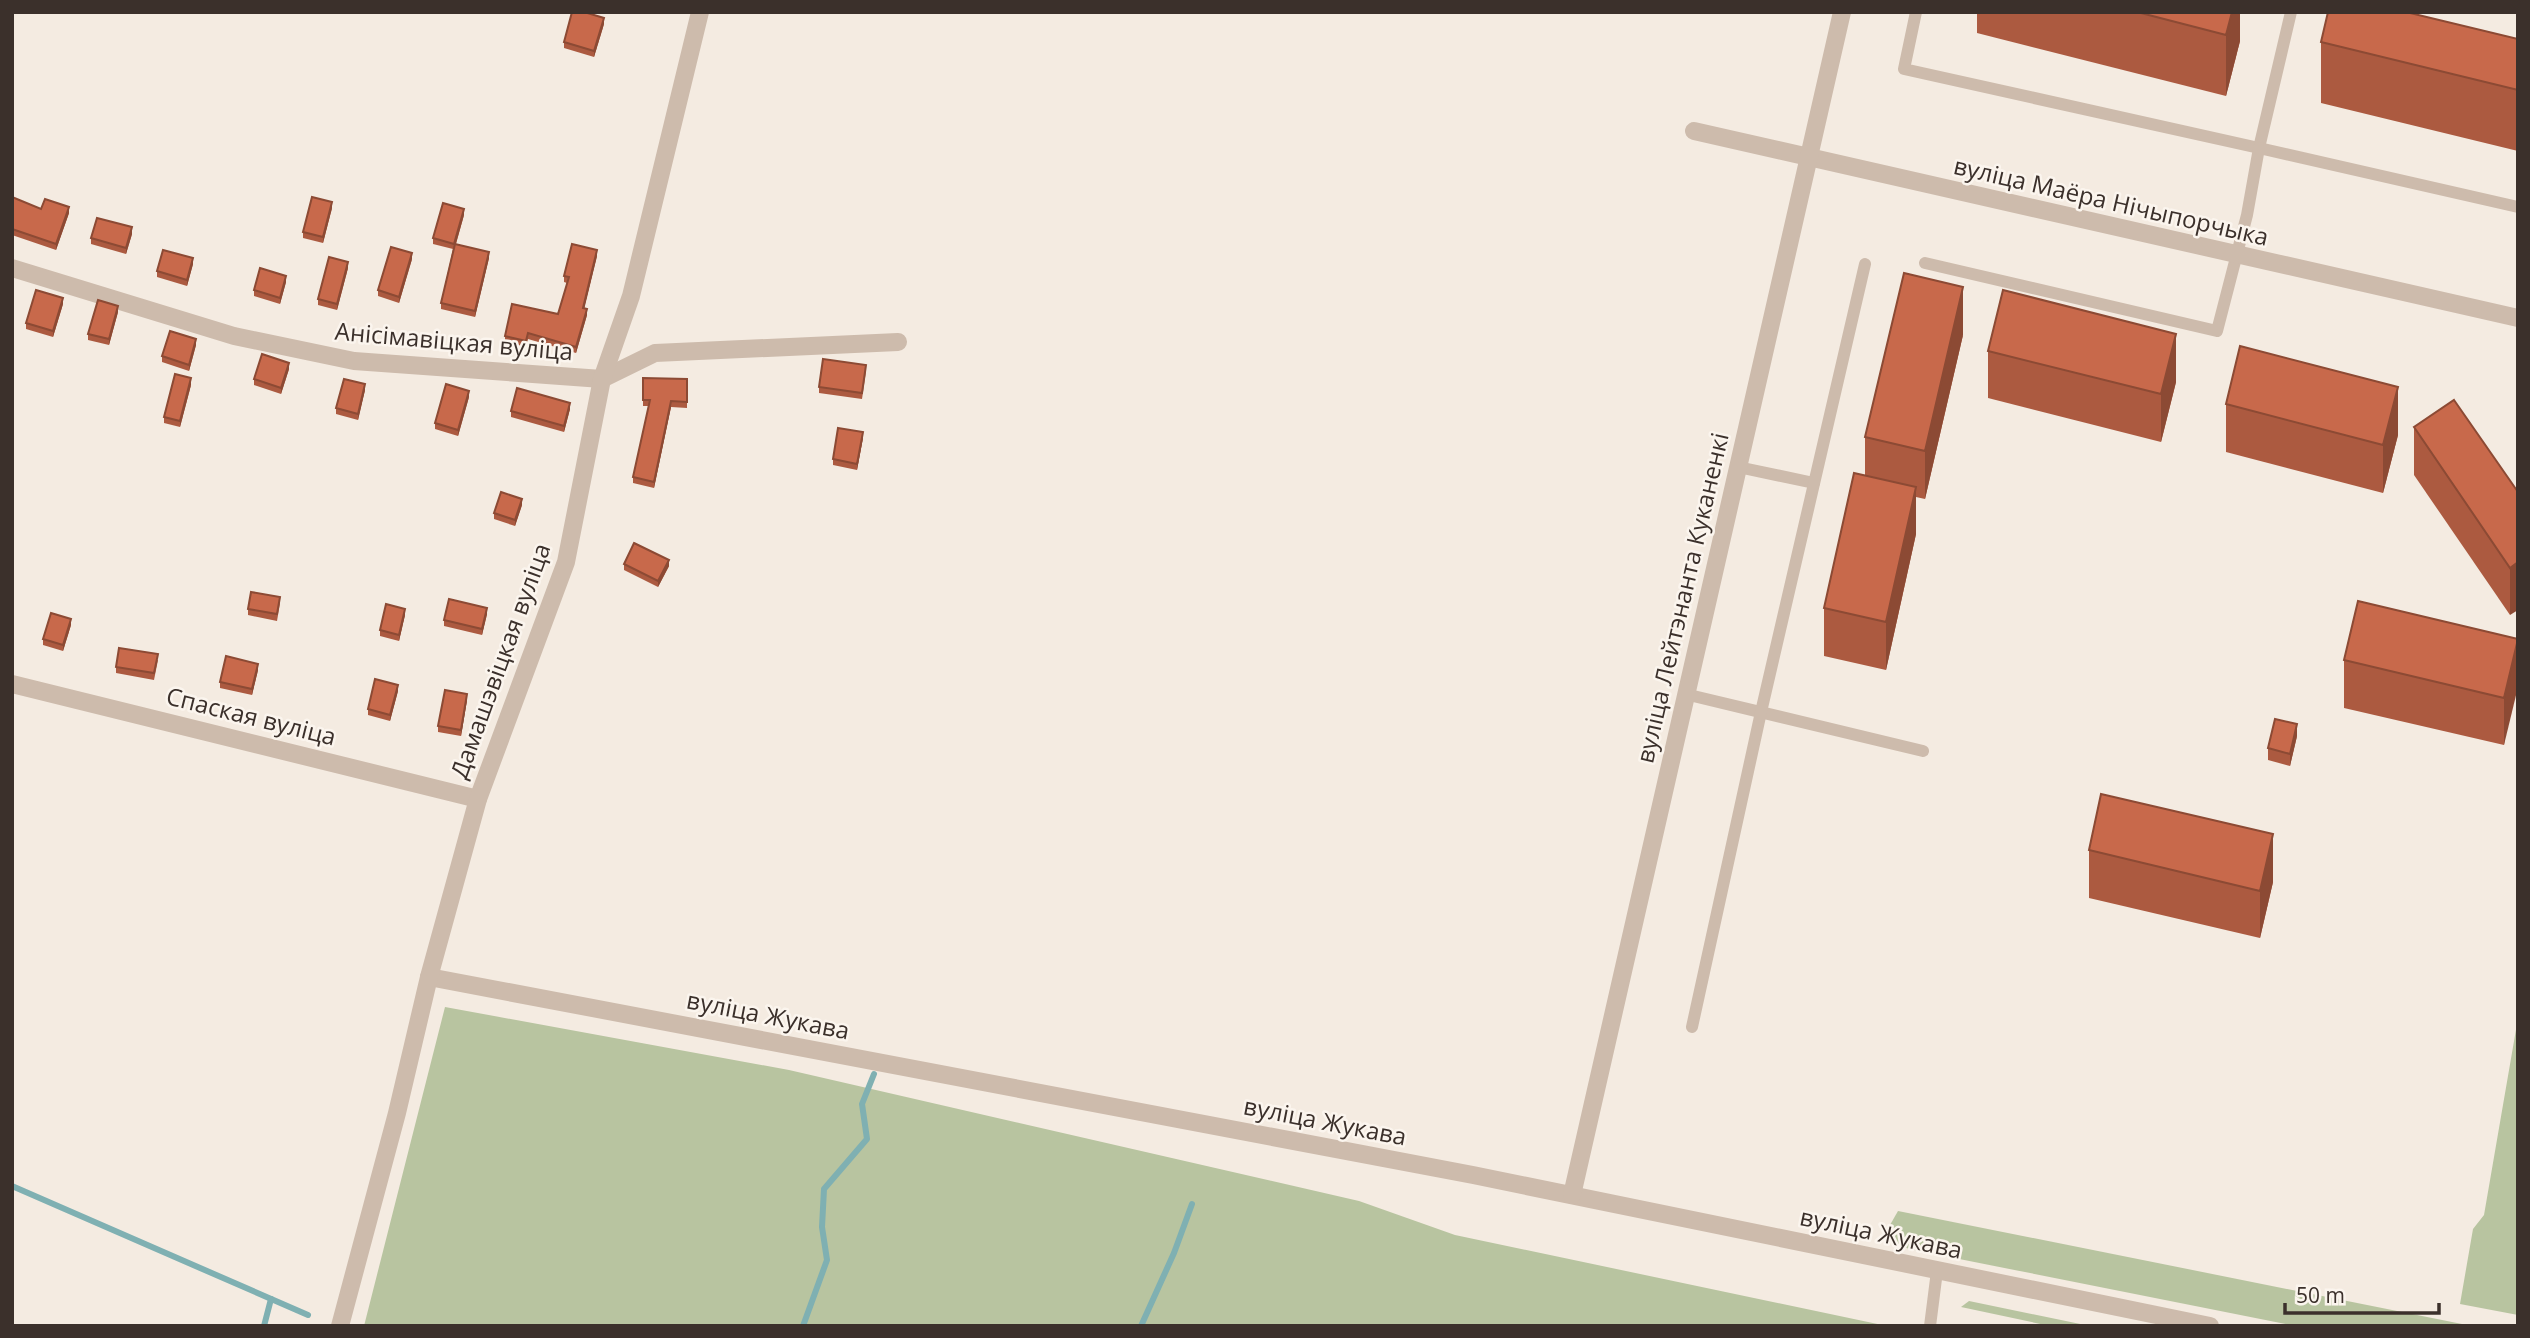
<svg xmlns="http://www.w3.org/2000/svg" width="2530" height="1338" font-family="'Open Sans',sans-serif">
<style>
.green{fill:#b8c4a0}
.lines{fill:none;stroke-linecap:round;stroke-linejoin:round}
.stream{stroke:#7fb0b2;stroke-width:6}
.lane{stroke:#cdbbac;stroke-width:12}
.street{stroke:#cdbbac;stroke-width:18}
.wall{fill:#ac5a40}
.shaded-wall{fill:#8c4a34}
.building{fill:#c8694b;stroke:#8c4a34;stroke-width:2}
.labels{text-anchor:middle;stroke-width:5;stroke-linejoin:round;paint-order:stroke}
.street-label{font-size:24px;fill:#3b302b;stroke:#fbf5ee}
</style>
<rect width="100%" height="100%" fill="#f4ebe1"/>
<g class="green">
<path d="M445,1007L789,1070L1359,1201L1455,1235L1887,1326H364Z"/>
<path d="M2518,1018V1315L2460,1304L2473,1229L2484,1215Z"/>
<path d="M1898,1211L2472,1326H2296L1909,1249L1890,1240V1225Z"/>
<path d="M1969,1301L2090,1326H2050L1961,1307Z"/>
</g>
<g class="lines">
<g class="stream">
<path d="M12,1186L308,1315"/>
<path d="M264,1326L271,1299"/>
<path d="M803,1326L827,1260L822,1227L824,1189L867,1139L862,1104L874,1074"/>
<path d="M1141,1326L1174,1253L1192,1204"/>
</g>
<g class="lane">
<path d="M1916,12L1904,69L2259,148L2291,12"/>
<path d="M1925,263L2217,331L2247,215L2259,148L2518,207"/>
<path d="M1738,467L1814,483"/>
<path d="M1685,694L1923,751"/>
<path d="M1692,1027L1761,712L1865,264"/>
<path d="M1930,1326L1937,1271"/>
</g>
<g class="street">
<path d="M1694,131L2518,318"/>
<path d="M12,268L234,336L354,361L602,379L655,353L898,342"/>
<path d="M12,684L478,799"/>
<path d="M429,977L1473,1175L2210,1326"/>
<path d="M1572,1195L1842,12"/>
<path d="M340,1326L397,1113L429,977L478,799L566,562L602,379L631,296L700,12"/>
</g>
</g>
<g class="wall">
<path d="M1977,12H2240V41L2226,96L1977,33Z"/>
<path d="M604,24L594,57L564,48V42Z"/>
<path d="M2518,39V151L2321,103V42Z"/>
<path d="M12,197L41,209L69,213L56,250L12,235Z"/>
<path d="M332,208L323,243L303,238V232Z"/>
<path d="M464,215L456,244L489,258L475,317L441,309V303L453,249L433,244V238Z"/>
<path d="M132,234L126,254L91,244V238Z"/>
<path d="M597,256L584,308L587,315L576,353L528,339L526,347L505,342V336L558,314L567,283L564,282V276Z"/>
<path d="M412,259L399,303L378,296V290Z"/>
<path d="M193,264L187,286L157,277V271Z"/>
<path d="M348,268L337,310L318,305V299Z"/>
<path d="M286,282L280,304L254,296V290Z"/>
<path d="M63,304L53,337L26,329V323Z"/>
<path d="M118,312L109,345L88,340V334Z"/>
<path d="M1963,335L1925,499L1916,497V534L1886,670L1824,656V608L1865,475V437Z"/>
<path d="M196,345L189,371L162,362V356Z"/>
<path d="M1988,351L2176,382L2161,442L1988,398Z"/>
<path d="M289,369L281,394L254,385V379Z"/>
<path d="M866,371L862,399L819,393V387Z"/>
<path d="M643,378L687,379V408L671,407L654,488L633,483V477L649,406H643Z"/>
<path d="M191,385L180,427L164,423V417Z"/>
<path d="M365,390L358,420L336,414V408Z"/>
<path d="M469,397L458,436L435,429V423Z"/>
<path d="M2226,404L2398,435L2383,493L2226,452Z"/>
<path d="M570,409L564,432L511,417V411Z"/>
<path d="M2414,427L2518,492L2510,615L2414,475Z"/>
<path d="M863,438L857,470L833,465V459Z"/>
<path d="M522,505L515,526L494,519V513Z"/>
<path d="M624,564L669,566L658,587L624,570Z"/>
<path d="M280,603L277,621L248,615V609Z"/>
<path d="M487,614L482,635L444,626V620Z"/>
<path d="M405,615L399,641L380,636V630Z"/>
<path d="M71,625L63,651L43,645V639Z"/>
<path d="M2518,639L2504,745L2344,708V660Z"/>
<path d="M158,660L154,680L116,673V667Z"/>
<path d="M258,670L252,695L220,688V682Z"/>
<path d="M398,691L390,721L368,715V709Z"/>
<path d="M467,700L461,736L438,732V726Z"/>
<path d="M2297,736L2290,766L2268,760V748Z"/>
<path d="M2089,850L2273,882L2260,938L2089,898Z"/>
</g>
<g class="shaded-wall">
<path d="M2232,12H2240V41L2226,96V35Z"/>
<path d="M604,18V24L594,57V51Z"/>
<path d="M332,202V208L323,243V237Z"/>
<path d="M69,207V213L56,250V244Z"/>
<path d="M464,209V215L454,250V244Z"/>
<path d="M132,227V234L126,254V248Z"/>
<path d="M597,250V256L583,314V308Z"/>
<path d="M489,252V258L475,317V311Z"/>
<path d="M412,253V259L399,303V297Z"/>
<path d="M193,258V264L187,286V280Z"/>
<path d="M348,262V268L337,310V304Z"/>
<path d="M286,276V282L280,304V298Z"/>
<path d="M1963,287V335L1925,499V451Z"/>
<path d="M63,298V304L53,337V331Z"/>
<path d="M118,306V312L109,345V339Z"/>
<path d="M587,309V315L576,353V347Z"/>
<path d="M2176,334V382L2161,442V394Z"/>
<path d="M196,339V345L189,371V365Z"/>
<path d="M289,363V369L281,394V388Z"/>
<path d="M191,378V385L180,427V421Z"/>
<path d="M365,384V390L358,420V414Z"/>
<path d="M2398,387V435L2383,493V445Z"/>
<path d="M469,391V397L458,436V430Z"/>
<path d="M671,401V407L654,488V482Z"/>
<path d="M570,403V409L564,432V426Z"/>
<path d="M863,432V438L857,470V464Z"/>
<path d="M1916,487V534L1886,670V622Z"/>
<path d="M522,499V505L515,526V520Z"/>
<path d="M669,560V566L658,587V581Z"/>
<path d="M2518,562V610L2510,615V568Z"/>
<path d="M487,608V614L482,635V629Z"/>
<path d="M405,609V615L399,641V635Z"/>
<path d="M71,619V625L63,651V645Z"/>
<path d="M2518,640V687L2504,745V698Z"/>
<path d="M258,664V670L252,695V689Z"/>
<path d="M398,685V691L390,721V715Z"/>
<path d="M467,694V700L461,736V730Z"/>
<path d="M2297,724V736L2290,766V754Z"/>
<path d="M2273,834V882L2260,938V891Z"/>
</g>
<g class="building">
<path d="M572,12H584L604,18L594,51L564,42Z"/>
<path d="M2137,12H2232L2226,35Z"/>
<path d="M2328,12H2406L2518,39V90L2321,42Z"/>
<path d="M12,197L41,209L45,199L69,207L56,244L12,229Z"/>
<path d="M312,197L332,202L323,237L303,232Z"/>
<path d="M443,203L464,209L454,244L433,238Z"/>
<path d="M97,218L132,227L126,248L91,238Z"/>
<path d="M455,244L489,252L475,311L441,303Z"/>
<path d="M572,244L597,250L583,308L587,309L576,347L528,333L526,341L505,336L512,304L558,314L569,277L564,276Z"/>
<path d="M391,247L412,253L399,297L378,290Z"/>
<path d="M163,250L193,258L187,280L157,271Z"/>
<path d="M329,257L348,262L337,304L318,299Z"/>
<path d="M260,268L286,276L280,298L254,290Z"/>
<path d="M1904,273L1963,287L1925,451L1865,437Z"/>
<path d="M36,290L63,298L53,331L26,323Z"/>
<path d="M2003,290L2176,334L2161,394L1988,351Z"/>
<path d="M98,300L118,306L109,339L88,334Z"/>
<path d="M170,331L196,339L189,365L162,356Z"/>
<path d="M2240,346L2398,387L2383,445L2226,404Z"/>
<path d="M262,354L289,363L281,388L254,379Z"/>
<path d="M823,359L866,365L862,393L819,387Z"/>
<path d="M175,374L191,378L180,421L164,417Z"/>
<path d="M643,378L687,379V402L671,401L654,482L633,477L650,400H643Z"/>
<path d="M344,379L365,384L358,414L336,408Z"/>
<path d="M446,384L469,391L458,430L435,423Z"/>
<path d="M517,388L570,403L564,426L511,411Z"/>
<path d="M2454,400L2518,492V562L2510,568L2414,427Z"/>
<path d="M838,428L863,432L857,464L833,459Z"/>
<path d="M1854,473L1916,487L1886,622L1824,608Z"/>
<path d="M501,492L522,499L515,520L494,513Z"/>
<path d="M634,543L669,560L658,581L624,564Z"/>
<path d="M251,592L280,597L277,614L248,609Z"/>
<path d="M449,599L487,608L482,629L444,620Z"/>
<path d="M2358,601L2518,639L2504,698L2344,660Z"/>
<path d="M386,604L405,609L399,635L380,630Z"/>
<path d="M51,613L71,619L63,645L43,639Z"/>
<path d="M119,648L158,654L154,673L116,667Z"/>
<path d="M226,656L258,664L252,689L220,682Z"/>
<path d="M375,679L398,685L390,715L368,709Z"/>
<path d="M445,690L467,694L461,730L438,726Z"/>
<path d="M2275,719L2297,724L2290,754L2268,748Z"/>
<path d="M2101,794L2273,834L2260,891L2089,850Z"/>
</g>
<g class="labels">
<g class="street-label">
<text transform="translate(2111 202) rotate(13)" y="8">вуліца Маёра Нічыпорчыка</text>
<text transform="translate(454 342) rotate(5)" y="8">Анісімавіцкая вуліца</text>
<text transform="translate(1683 598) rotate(-77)" y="8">вуліца Лейтэнанта Куканенкі</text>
<text transform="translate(501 661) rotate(-70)" y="8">Дамашэвіцкая вуліца</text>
<text transform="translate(251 717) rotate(14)" y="8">Спаская вуліца</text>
<text transform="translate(768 1016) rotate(11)" y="8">вуліца Жукава</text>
<text transform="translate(1325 1122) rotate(11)" y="8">вуліца Жукава</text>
<text transform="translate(1881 1234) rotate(12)" y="8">вуліца Жукава</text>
</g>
</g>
<rect width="2530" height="1338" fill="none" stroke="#3b302b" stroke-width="28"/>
<path d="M2285 1303v10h154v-10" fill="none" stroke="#3b302b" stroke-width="3.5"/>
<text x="2296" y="1303" font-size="21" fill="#3b302b" stroke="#fbf5ee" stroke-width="5" paint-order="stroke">50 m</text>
</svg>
